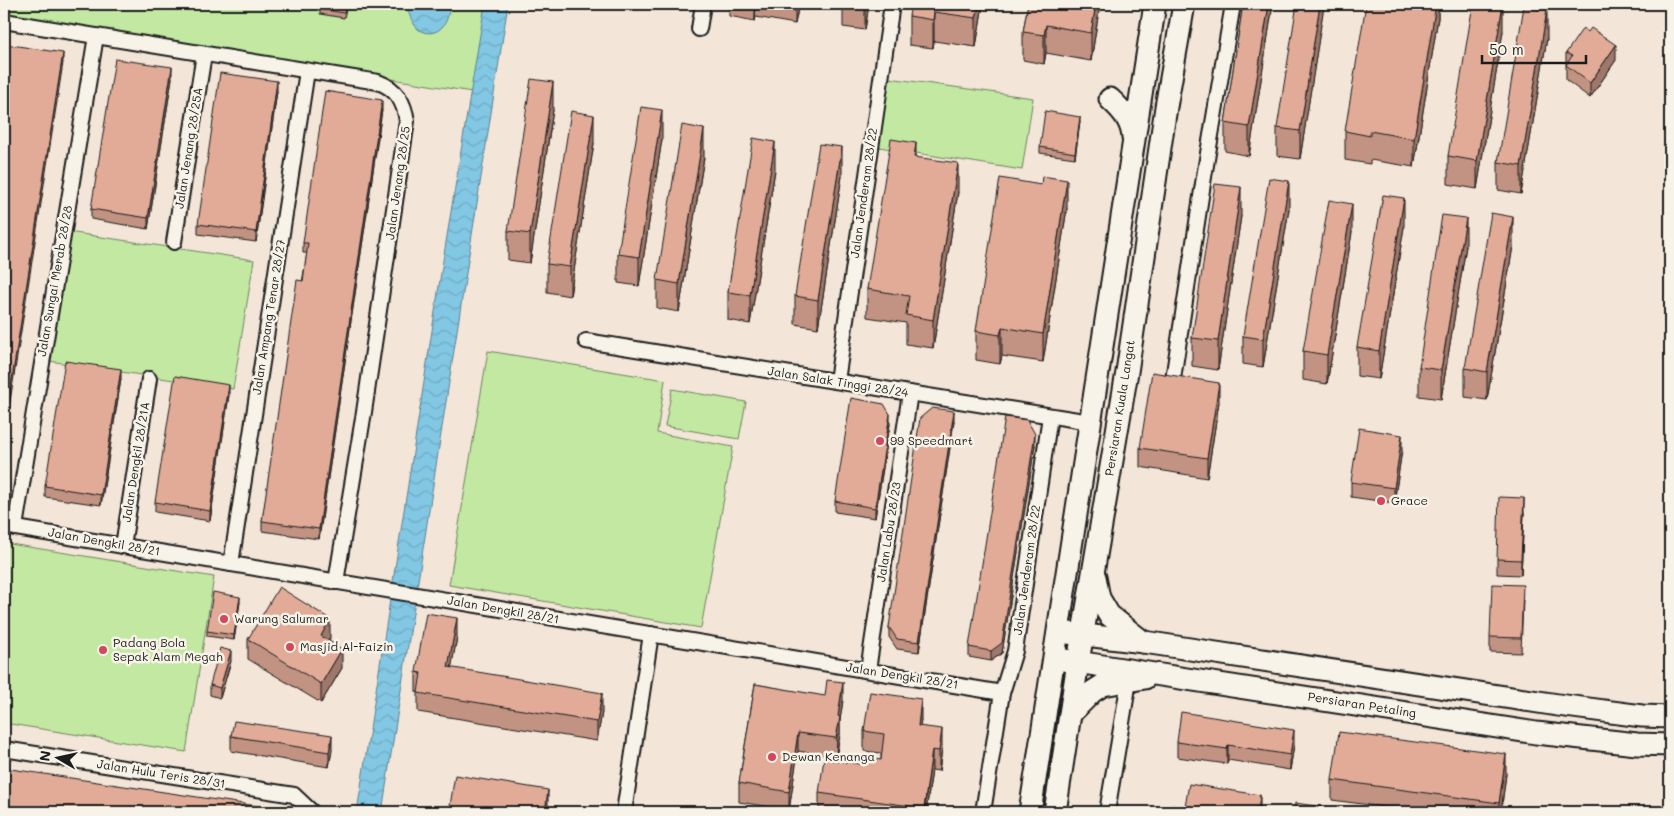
<svg xmlns="http://www.w3.org/2000/svg" width="1674" height="816" font-family="Mali,sans-serif">
<style>
.green{fill:#c2e8a2;stroke:#6f825f}
.water{fill:url(#water-waves);stroke:#598393}
.lines{fill:none;stroke-linecap:round;stroke-linejoin:round}
.minor-casing{stroke:#1c1c1c;stroke-width:18}
.primary-casing{stroke:#1c1c1c;stroke-width:25}
.minor{stroke:#f7f3e8;stroke-width:14}
.primary{stroke:#f7f3e8;stroke-width:21}
.wall{fill:#c29382;stroke:#1c1c1c}
.shaded-wall{fill:#9e786a;stroke:#1c1c1c}
.building{fill:#e1ab97;stroke:#1c1c1c}
.poi-dot{fill:#d1495b;stroke:#f7f3e8;stroke-width:2}
.labels{text-anchor:middle;stroke-width:5;stroke-linejoin:round;paint-order:stroke}
.street-label{font-size:12px;fill:#1c1c1c;stroke:#f7f3e8}
.poi-label{font-size:12px;fill:#1c1c1c;stroke:#f7f3e8;text-anchor:start}
</style>
<defs>
<pattern id="water-waves" width="16" height="10" patternUnits="userSpaceOnUse" patternTransform="scale(1.25)"><rect width="16" height="10" fill="#82c7e3"/><path d="M0 5q4-4 8 0t8 0" fill="none" stroke="#70aac2"/></pattern>
</defs>
<rect width="100%" height="100%" fill="#f3e5d8"/>
<filter id="ink" filterUnits="userSpaceOnUse"><feTurbulence type="fractalNoise" baseFrequency=".02" numOctaves="2"/><feDisplacementMap in="SourceGraphic" scale="10" xChannelSelector="R" yChannelSelector="G"/><feConvolveMatrix kernelMatrix="1 2 1 2 8 2 1 2 1" color-interpolation-filters="sRGB"/></filter>
<g filter="url(#ink)">
<g class="green">
<path d="M11,4H485L472,92L9,17Z"/>
<path d="M889,78L1033,98L1022,170L879,147Z"/>
<path d="M68,232L254,260L233,389L49,361Z"/>
<path d="M488,351L665,380L657,433L733,447L701,628L449,585Z"/>
<path d="M672,389L746,402L739,439L665,426Z"/>
<path d="M4,543L214,577L186,752L4,723Z"/>
</g>
<g class="water">
<path d="M406,4H450C449,11 448,20 443,26C437,34 425,35 418,29C412,23 408,12 406,4Z"/>
<path d="M485,4H508L382,812H357L441,273Z"/>
</g>
<g class="lines">
<defs>
<g id="minor">
<path d="M4,21L378,82C397,89 404,102 407,121L364,412L336,582"/>
<path d="M699,29L703,4"/>
<path d="M174,242L204,54"/>
<path d="M586,341L1090,422"/>
<path d="M1173,379L1204,177L1233,4"/>
<path d="M837,381L892,4"/>
<path d="M4,526L1002,693"/>
<path d="M15,527L96,36"/>
<path d="M123,546L149,379"/>
<path d="M231,564L307,71"/>
<path d="M868,670L910,393"/>
<path d="M4,749L294,795L312,812"/>
<path d="M624,812L651,634"/>
<path d="M983,812L1002,693L1015,651L1050,416"/>
<path d="M1107,812L1129,681"/>
</g>
<g id="primary">
<path d="M1110,99C1122,110 1132,121 1133,138"/>
<path d="M1095,577L1099,598L1109,615L1143,642"/>
<path d="M1068,633L1144,642L1558,705L1642,716L1670,717"/>
<path d="M1064,660L1536,733L1637,744L1670,745"/>
<path d="M1070,714L1092,692L1103,685L1145,678"/>
<path d="M1030,812L1155,4"/>
<path d="M1055,812L1078,662L1127,372L1166,107L1184,4"/>
</g>
</defs>
<use href="#minor" class="minor-casing"/>
<use href="#primary" class="primary-casing"/>
<use href="#minor" class="minor"/>
<use href="#primary" class="primary"/>
</g>
<g class="wall">
<path d="M347,4L344,18L320,14V9Z"/>
<path d="M729,4H799L795,24L756,17L755,21L729,16Z"/>
<path d="M843,4H869L865,30L843,27Z"/>
<path d="M983,4L976,47L934,41L933,48L909,45V16Z"/>
<path d="M1028,4H1100L1091,61L1046,53L1044,64L1023,60V32Z"/>
<path d="M1243,4H1273L1249,156L1225,151V123Z"/>
<path d="M1324,4L1300,159L1277,156V128Z"/>
<path d="M1438,4V18L1414,167L1370,160V164L1345,160V131Z"/>
<path d="M1503,31L1477,189L1448,184V156Z"/>
<path d="M1588,32L1616,60L1590,98L1566,80V53Z"/>
<path d="M1547,38L1521,194L1498,190V162Z"/>
<path d="M172,78L148,229L91,219V209Z"/>
<path d="M277,91L256,242L198,234V224Z"/>
<path d="M382,110L319,539L262,531V521L307,253H303V243Z"/>
<path d="M553,110L530,263L508,260V231Z"/>
<path d="M1080,122L1075,158L1040,153V147Z"/>
<path d="M662,139L639,286L618,283V254Z"/>
<path d="M594,143L570,296L547,292V264Z"/>
<path d="M704,157L679,312L657,308V280Z"/>
<path d="M916,157L958,192L933,348L906,344V323L867,317V289Z"/>
<path d="M775,170L750,324L728,320V292Z"/>
<path d="M842,176L818,328L795,324V296Z"/>
<path d="M1067,208L1043,362L1002,356L1000,364L976,360V331Z"/>
<path d="M1289,209L1263,367L1243,364V336Z"/>
<path d="M1241,216L1218,370L1192,366V338Z"/>
<path d="M1404,227L1379,379L1357,376V347Z"/>
<path d="M1352,232L1327,384L1303,380V351Z"/>
<path d="M1466,246L1441,399L1419,396V367Z"/>
<path d="M1513,246L1487,400L1465,397V368Z"/>
<path d="M121,379L101,505L45,497V486Z"/>
<path d="M229,395L210,521L155,512V502Z"/>
<path d="M1219,402L1207,478L1140,467V448Z"/>
<path d="M954,421L919,652L897,649L889,637V627Z"/>
<path d="M890,424L875,518L835,512V501Z"/>
<path d="M1035,445L1002,653L991,661L969,657V647Z"/>
<path d="M1402,450L1394,503L1351,497V482Z"/>
<path d="M1524,513L1521,575L1497,574V559Z"/>
<path d="M1523,600L1521,653L1490,652V637Z"/>
<path d="M240,602L234,640L207,636V631Z"/>
<path d="M457,637L451,668L602,712L597,741L418,712V692H416V672Z"/>
<path d="M330,638L329,641L342,668L321,703L248,659V639Z"/>
<path d="M231,661L220,698L210,695V685Z"/>
<path d="M755,684L843,700L840,720V735L836,757L798,751L789,810L739,802V783Z"/>
<path d="M921,719L920,726L942,749L939,771L932,770L926,812H819V793L860,764L881,760V753L864,751V731Z"/>
<path d="M231,736L332,750L329,767L231,751Z"/>
<path d="M1177,742L1294,745L1290,770L1228,760L1227,764L1177,757Z"/>
<path d="M1506,774L1501,812H1422L1332,800V780Z"/>
</g>
<g class="shaded-wall">
<path d="M755,4H756L755,21Z"/>
<path d="M795,4H799L795,24Z"/>
<path d="M865,4H869L865,30Z"/>
<path d="M979,4H983L976,47V18Z"/>
<path d="M1096,4H1100L1091,61V33Z"/>
<path d="M1269,4H1273L1249,156V127Z"/>
<path d="M1320,4H1324V6L1300,159V131Z"/>
<path d="M1436,4H1438V18L1414,167V139Z"/>
<path d="M1503,4V31L1477,189V161Z"/>
<path d="M1547,10V38L1521,194V166Z"/>
<path d="M934,12V41L933,48V20Z"/>
<path d="M1046,25V53L1044,64V35Z"/>
<path d="M1616,45V60L1590,98V83Z"/>
<path d="M63,53V63L4,440V430Z"/>
<path d="M172,67V78L148,229V218Z"/>
<path d="M277,81V91L256,242V232Z"/>
<path d="M553,82V110L530,263V234Z"/>
<path d="M382,100V110L319,539V529Z"/>
<path d="M662,110V139L639,286V257Z"/>
<path d="M594,115V143L570,296V267Z"/>
<path d="M1080,117V122L1075,158V153Z"/>
<path d="M704,129V157L679,312V284Z"/>
<path d="M775,142V170L750,324V295Z"/>
<path d="M916,143V172L914,157Z"/>
<path d="M842,147V176L818,328V300Z"/>
<path d="M958,163V192L933,348V320Z"/>
<path d="M1067,180V208L1043,362V334Z"/>
<path d="M1289,181V209L1263,367V339Z"/>
<path d="M1241,187V216L1218,370V341Z"/>
<path d="M1404,198V227L1379,379V351Z"/>
<path d="M1352,204V232L1327,384V355Z"/>
<path d="M1513,217V246L1487,400V372Z"/>
<path d="M1466,218V246L1441,399V370Z"/>
<path d="M1002,327V356L1000,364V335Z"/>
<path d="M121,369V379L101,505V495Z"/>
<path d="M1219,383V402L1207,478V458Z"/>
<path d="M229,385V395L210,521V511Z"/>
<path d="M954,411V421L919,652V642Z"/>
<path d="M890,414V424L875,518V508Z"/>
<path d="M1035,434V445L1002,653L991,661V651Z"/>
<path d="M1402,435V450L1394,503V488Z"/>
<path d="M1524,498V513L1521,575V560Z"/>
<path d="M240,597V602L234,640V635Z"/>
<path d="M457,618V637L448,687V667Z"/>
<path d="M330,619V638L321,655V636Z"/>
<path d="M342,649V668L321,703V684Z"/>
<path d="M231,651V661L220,698V688Z"/>
<path d="M843,682V700L840,720V735L836,757L838,716Z"/>
<path d="M602,693V712L597,741V722Z"/>
<path d="M921,699V719L918,745V726Z"/>
<path d="M942,729V749L939,771V751Z"/>
<path d="M1294,730V745L1290,770V755Z"/>
<path d="M798,733V751L789,810V792Z"/>
<path d="M332,735V750L329,767V752Z"/>
<path d="M1228,745V760L1227,764V749Z"/>
<path d="M932,750V770L926,812H924Z"/>
<path d="M1506,754V774L1501,812H1499V803Z"/>
<path d="M548,790V812H545Z"/>
<path d="M1260,795V812H1258Z"/>
</g>
<g class="building">
<path d="M320,4H346L344,13L320,9Z"/>
<path d="M911,4H979L976,18L934,12L933,20L909,16Z"/>
<path d="M1028,4H1096L1091,33L1046,25L1044,35L1023,32Z"/>
<path d="M1243,4H1269L1249,127L1225,123Z"/>
<path d="M1297,4H1320L1300,131L1277,128Z"/>
<path d="M1366,4H1436L1414,139L1370,131V136L1345,131Z"/>
<path d="M1473,4H1503L1477,161L1448,156Z"/>
<path d="M1524,6L1547,10L1521,166L1498,162Z"/>
<path d="M1583,28L1588,32L1591,28L1616,45L1590,83L1566,65L1572,56L1566,53Z"/>
<path d="M5,44L63,53L4,430V53Z"/>
<path d="M115,59L172,67L148,218L91,209Z"/>
<path d="M220,73L277,81L256,232L198,224Z"/>
<path d="M531,79L553,82L530,234L508,231Z"/>
<path d="M325,91L382,100L319,529L262,521L297,280L303,281L308,243H303Z"/>
<path d="M641,107L662,110L639,257L618,254Z"/>
<path d="M571,111L594,115L570,267L547,264Z"/>
<path d="M1045,111L1080,117L1075,153L1040,147Z"/>
<path d="M682,125L704,129L679,284L657,280Z"/>
<path d="M753,138L775,142L750,295L728,292Z"/>
<path d="M891,139L916,143L914,157L958,163L933,320L906,315L909,296L867,289Z"/>
<path d="M819,144L842,147L818,300L795,296Z"/>
<path d="M1042,176L1067,180L1043,334L1002,327L1000,335L976,331L1000,178L1041,185Z"/>
<path d="M1269,178L1289,181L1263,339L1243,336Z"/>
<path d="M1215,184L1241,187L1218,341L1192,338Z"/>
<path d="M1383,195L1404,198L1379,351L1357,347Z"/>
<path d="M1329,200L1352,204L1327,355L1303,351Z"/>
<path d="M1491,213L1513,217L1487,372L1465,368Z"/>
<path d="M1442,215L1466,218L1441,370L1419,367Z"/>
<path d="M65,361L121,369L101,495L45,486Z"/>
<path d="M1152,372L1219,383L1207,458L1140,448Z"/>
<path d="M175,376L229,385L210,511L155,502Z"/>
<path d="M851,398L884,404L890,414L875,508L835,501Z"/>
<path d="M932,408L954,411L919,642L897,639L889,627L920,418Z"/>
<path d="M1005,417L1027,420L1035,434L1002,643L991,651L969,647Z"/>
<path d="M1359,428L1402,435L1394,488L1351,482Z"/>
<path d="M1499,497L1524,498L1521,560L1497,559Z"/>
<path d="M1492,584L1523,585L1521,638L1490,637Z"/>
<path d="M279,587L330,619L321,636L342,649L321,684L248,639Z"/>
<path d="M213,592L240,597L234,635L207,631Z"/>
<path d="M426,613L457,618L448,667L602,693L597,722L418,693L421,673L416,672Z"/>
<path d="M220,648L231,651L220,688L210,685Z"/>
<path d="M827,680L843,682L838,716L840,717L836,738L798,733L789,792L739,783L755,684L825,696Z"/>
<path d="M870,692L921,699L918,726L942,729L939,751L932,750L924,808L819,793L824,759L860,764L861,757L881,760L884,734L864,731Z"/>
<path d="M1181,712L1294,730L1290,755L1228,745L1227,749L1177,742Z"/>
<path d="M234,721L332,735L329,752L231,736Z"/>
<path d="M1339,732L1506,754L1499,803L1332,780Z"/>
<path d="M4,768L277,809V812H4Z"/>
<path d="M455,775L548,790L545,812H449Z"/>
<path d="M1189,784L1260,795L1258,812H1171L1172,805L1185,807Z"/>
<path d="M1295,803L1358,812H1294Z"/>
</g>
</g>
<g class="poi-dot">
<circle cx="880" cy="441" r="5"/>
<circle cx="1381" cy="501" r="5"/>
<circle cx="224" cy="619" r="5"/>
<circle cx="290" cy="647" r="5"/>
<circle cx="103" cy="650" r="5"/>
<circle cx="772" cy="757" r="5"/>
</g>
<g class="labels">
<g class="street-label">
<text transform="translate(189 148) rotate(-81)" y="4">Jalan Jenang 28/25A</text>
<text transform="translate(398 183) rotate(-82)" y="4">Jalan Jenang 28/25</text>
<text transform="translate(864 193) rotate(-82)" y="4">Jalan Jenderam 28/22</text>
<text transform="translate(55 281) rotate(-80)" y="4">Jalan Sungai Merab 28/28</text>
<text transform="translate(269 317) rotate(-81)" y="4">Jalan Ampang Tenar 28/27</text>
<text transform="translate(838 382) rotate(9)" y="4">Jalan Salak Tinggi 28/24</text>
<text transform="translate(1120 408) rotate(-81)" y="4">Persiaran Kuala Langat</text>
<text transform="translate(136 462) rotate(-81)" y="4">Jalan Dengkil 28/21A</text>
<text transform="translate(889 532) rotate(-81)" y="4">Jalan Labu 28/23</text>
<text transform="translate(104 542) rotate(10)" y="4">Jalan Dengkil 28/21</text>
<text transform="translate(1027 570) rotate(-82)" y="4">Jalan Jenderam 28/22</text>
<text transform="translate(503 610) rotate(10)" y="4">Jalan Dengkil 28/21</text>
<text transform="translate(902 676) rotate(9)" y="4">Jalan Dengkil 28/21</text>
<text transform="translate(1362 705) rotate(9)" y="4">Persiaran Petaling</text>
<text transform="translate(161 774) rotate(9)" y="4">Jalan Hulu Teris 28/31</text>
</g>
<g class="poi-label">
<text x="890" y="445">99 Speedmart</text>
<text x="1391" y="505">Grace</text>
<text x="234" y="623">Warung Salumar</text>
<text x="113" y="647">Padang Bola<tspan x="113" dy="14">Sepak Alam Megah</tspan></text>
<text x="300" y="651">Masjid Al-Faizin</text>
<text x="782" y="761">Dewan Kenanga</text>
</g>
</g>
<rect width="1674" height="816" fill="none" stroke="#f7f3e8" stroke-width="20"/>
<rect x="10" y="10" width="1654" height="796" fill="none" stroke="#1c1c1c" stroke-width="2" filter="url(#ink)"/>
<g transform="translate(58 758) rotate(279)" stroke="#f7f3e8" stroke-width="4" paint-order="stroke">
<path d="M0-4L9 19L0 12L-9 19Z" fill="#1c1c1c"/>
<text y="-8" font-size="14" font-weight="bold" text-anchor="middle" fill="#1c1c1c">N</text>
</g>
<path d="M1482 55v8h104v-8" fill="none" stroke="#1c1c1c" stroke-width="2.5"/>
<text x="1489" y="55" font-size="15" fill="#1c1c1c" stroke="#f7f3e8" stroke-width="4" paint-order="stroke">50 m</text>
</svg>
